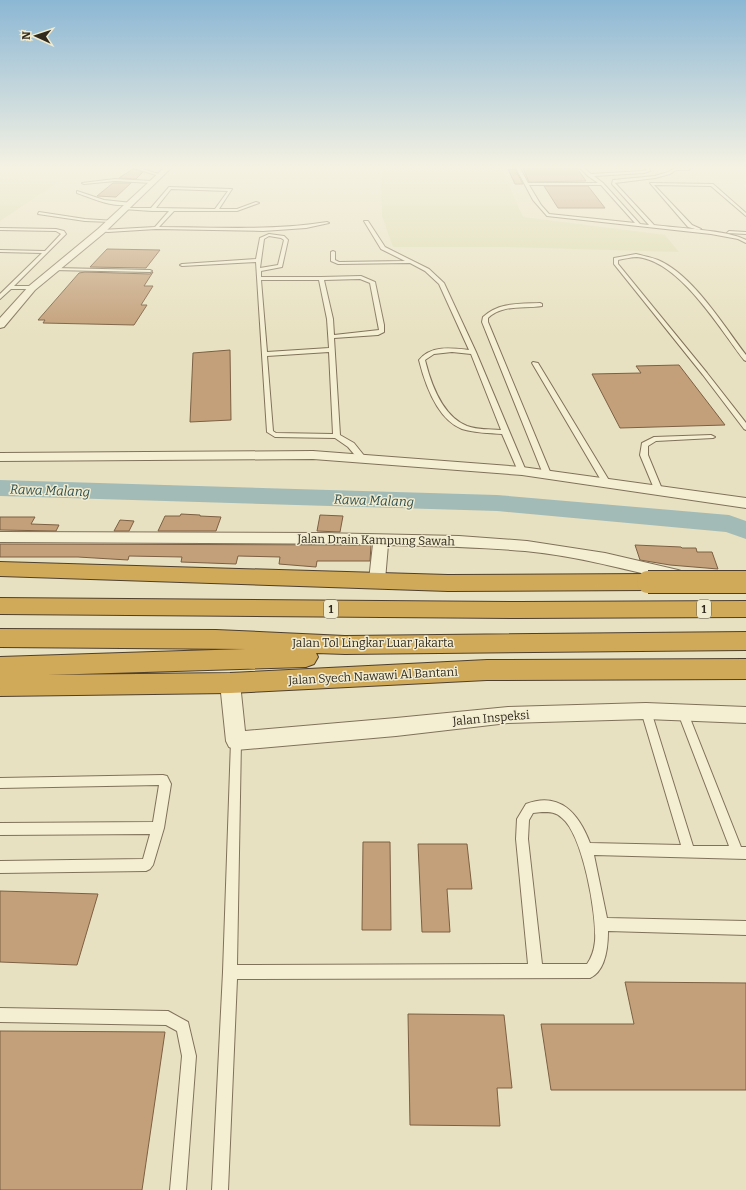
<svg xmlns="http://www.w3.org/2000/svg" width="746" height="1190" font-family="Bitter,serif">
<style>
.farmland{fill:#dddbaf}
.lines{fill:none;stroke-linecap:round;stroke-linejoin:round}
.river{fill:#a3bbb7;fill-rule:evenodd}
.building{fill:#c3a07a;stroke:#7c6043}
.lane-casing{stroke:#80725a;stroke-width:2}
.street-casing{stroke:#80725a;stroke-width:2}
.highway-casing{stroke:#4e402e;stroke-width:2}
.lane{fill:#f4eed3;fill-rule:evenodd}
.street{fill:#f4eed3;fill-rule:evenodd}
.highway{fill:#d0a959;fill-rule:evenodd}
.highway-bridge-casing{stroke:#4e402e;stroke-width:24;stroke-linecap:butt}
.highway-bridge{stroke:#d0a959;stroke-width:22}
.labels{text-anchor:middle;stroke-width:3;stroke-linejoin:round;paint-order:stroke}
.shield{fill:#f1ebcf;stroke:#6b6352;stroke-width:1}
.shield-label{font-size:11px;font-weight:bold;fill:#31291d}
.street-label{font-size:12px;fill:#31291d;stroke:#f1ebcf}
.water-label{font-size:13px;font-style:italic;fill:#2e4e4f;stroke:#f1ebcf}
</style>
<rect width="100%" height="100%" fill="#e8e1c1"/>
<g class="farmland">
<path d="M383,168H501L523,217L665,235L679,252L507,247H393L382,216L381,185Z"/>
<path d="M0,179L60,181L0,221Z"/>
</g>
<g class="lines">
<path class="river" d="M0,480L497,495L729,515L746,521V539L726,532L497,511L0,496Z"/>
</g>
<g class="building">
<path d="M523,168H577L586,181L529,182Z"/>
<path d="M133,169L143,172L136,179L119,178Z"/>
<path d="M508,169H515L523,184H515Z"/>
<path d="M113,183H131L116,197L97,196Z"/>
<path d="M544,186H588L605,208H558Z"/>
<path d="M107,249L160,250L146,268L90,267Z"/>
<path d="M85,272L150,274L153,272L144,286H153L141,305H147L134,325L43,323L45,320H38L79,273Z"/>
<path d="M230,350L231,420L190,422L193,353Z"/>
<path d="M679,365L725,425L620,428L592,374L641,373L636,366Z"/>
<path d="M181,514L200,515V516L221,517L216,531H158L165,516H180Z"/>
<path d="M320,515L343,516L340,532L317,531Z"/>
<path d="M0,517H35L31,524L59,525L56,531L0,530Z"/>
<path d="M120,520L134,521L129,531H114Z"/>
<path d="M0,544L371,545L370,561H317L316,567L279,564L280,557L238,556L236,564L181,562L182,557L129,556L128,560L78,557H0Z"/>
<path d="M635,545L681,547L682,548H696L697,552H712L718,569L670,565L640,560Z"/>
<path d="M363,842H390L391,930H362Z"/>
<path d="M418,844H467L472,889H447L450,932H422Z"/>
<path d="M0,891L98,894L77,965L0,962Z"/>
<path d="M625,982L746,983V1090H551L541,1024H634Z"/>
<path d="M408,1014L504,1015L512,1088H497L500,1126L410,1125Z"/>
<path d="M0,1031L165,1032L142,1190H0Z"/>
</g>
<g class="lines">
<defs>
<g id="lane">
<path d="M134,168H139L162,175L159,176Z"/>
<path d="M516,168H520L528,183H598L588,176L580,168H584L591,174L643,171L647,170L645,168H649L650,171L644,173L594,176L603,183L640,224L649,225L612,184L613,180L655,176L668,172L675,168H690L689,170H676L670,174L655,178L615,183L654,225C677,228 728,230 746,240V243L738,239L711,234L547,216L533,200ZM529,185H601L635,223L549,214L541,205Z"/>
<path d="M115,179L152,181L154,182L152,183L115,181L84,184L82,183Z"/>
<path d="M650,183L713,184L746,213V216L711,186L654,185L692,225L701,229L699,230L688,227Z"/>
<path d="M169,187L232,189L219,209H237L256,202L259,203L237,211H174L159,227C216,227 271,231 327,222L329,223L306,228L263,231L156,229L108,232L99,231L101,230L155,227L169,211H152L123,209L125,208H151ZM171,189L228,191L215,209L156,208Z"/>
<path d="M77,191L104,200L132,203C116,210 92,198 77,193Z"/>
<path d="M39,212L85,219L114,221L112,222L85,221L38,214Z"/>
<path d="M364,221H368L385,247L429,269L444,283L476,352L526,471L525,473H522L518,471L502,434C489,433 475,433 462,429C437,419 425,384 419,360C431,345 452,348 469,350L439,284L425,271L410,263L338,264L331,261V252L333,251L335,252V260L339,262L405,261L381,249ZM452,352L471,354L501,430C490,429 478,430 467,426C442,416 431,384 425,360L434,354Z"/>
<path d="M0,228L56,229L64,231L66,234L14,286H32L35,288L34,289H11L0,299V294L42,253L0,252V250L45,251L61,234L56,231L0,230Z"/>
<path d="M729,231L746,232V234L727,233Z"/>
<path d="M269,234L284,236L288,240L282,267L261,271V277H321L361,276L375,282L384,325V332L378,335L334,338L340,435L354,443L366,458L365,460H359L348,447L335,438L275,437L267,432L256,262L182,266L180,265L182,264L256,259L260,238ZM269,236L281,238L284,240L278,265L260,268L264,239ZM360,279L370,283L379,330L334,335L333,319L324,280ZM261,280H319L327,319L329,348L267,352ZM329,352L333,434L276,433L273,431L267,356Z"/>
<path d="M636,254C643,256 651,257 658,260C693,275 723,325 746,355V361L744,360C720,329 680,261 637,257C631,257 624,259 618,260V264L707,373L746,423V430L744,429L703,375L614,264V258Z"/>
<path d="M54,268L150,270L152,271L150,272L52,270V268Z"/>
<path d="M540,303L542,304V306C523,309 503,304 488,318V322L551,474L547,476L543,474L482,322L483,317C499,302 520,304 540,303Z"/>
<path d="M533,362L538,363L610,482L609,484H603L602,482L532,363Z"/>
<path d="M711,435L715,437L713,438L656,441L648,446V455L662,489L658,491H655L640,455L642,443L654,437Z"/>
<path d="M646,707L650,708L651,711L693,846H729L678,713L679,710L683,709L687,710L688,713L741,847H746V859L594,855L607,918L746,921V935L608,931C608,946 606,971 590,978L237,979L228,1190H212L223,972L231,741L232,738L236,736L240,738L241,741L237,965L528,964L516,839L517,819L526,804C560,791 579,814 590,843L681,845L641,711L642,708ZM542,812C550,812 556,812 562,818C583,835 597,915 595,941C594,950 592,957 587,964H542L528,839L529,820L533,813Z"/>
<path d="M163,775L167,776L171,784L164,828L153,865L150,869L146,871L0,873V861L143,859L150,834L0,835V823L153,822L159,785L0,788V778Z"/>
<path d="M0,1008L168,1011L188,1022L196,1056L186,1190H170L182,1056L177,1031L166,1025L0,1022Z"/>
</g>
<g id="street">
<path d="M164,168H171L104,233L35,290L4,327L0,328V318L29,286L98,229Z"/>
<path d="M313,451L522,467L746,498V508L522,475L313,459L0,461V453Z"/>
<path d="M0,532L319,533L459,536L527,541L605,553L678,570L684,572L686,576L684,580L678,582C628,570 577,556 525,551C480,547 434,546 388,545L385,580L383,584L377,586L371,584L369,580L373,544L0,542Z"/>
<path d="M230,675L237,677L240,683L245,731L396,718L508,707L646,703L746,707V723L646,719L508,723L396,736L236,750L229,747L226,741L220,683L223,677Z"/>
</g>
<g id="highway">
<path d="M0,562L448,575L648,574L656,577L659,582L656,587L648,590L448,591L0,576Z"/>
<path d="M0,598L518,602L746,601V617L518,618L0,614Z"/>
<path d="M0,629L216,630L345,636L746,632V650L345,654L316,653L318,657L314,664L306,667L47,675L230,673L487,660L746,659V679L487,680L230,693L0,696V657L245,649L0,647Z"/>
</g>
</defs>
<use href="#lane" class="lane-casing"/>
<use href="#street" class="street-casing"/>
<use href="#highway" class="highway-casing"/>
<use href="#lane" class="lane"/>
<use href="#street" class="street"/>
<use href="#highway" class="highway"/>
<defs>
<path id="highway-bridge" d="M648,582H746"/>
</defs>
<use href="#highway-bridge" class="highway-bridge-casing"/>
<use href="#highway-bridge" class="highway-bridge"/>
</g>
<linearGradient id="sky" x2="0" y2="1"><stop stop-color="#8cb7d4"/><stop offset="0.5" stop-color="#f5f2e3"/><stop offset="1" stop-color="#f5f2e3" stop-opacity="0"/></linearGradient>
<rect width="746" height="334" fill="url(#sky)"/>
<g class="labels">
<g class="shield">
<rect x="324" y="600" width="14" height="18" rx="3"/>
<rect x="697" y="600" width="14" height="18" rx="3"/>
</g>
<g class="shield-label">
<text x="331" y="613">1</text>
<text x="704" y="613">1</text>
</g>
<g class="street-label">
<text transform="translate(376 540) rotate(1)" y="4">Jalan Drain Kampung Sawah</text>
<text x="373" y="647">Jalan Tol Lingkar Luar Jakarta</text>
<text transform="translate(373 676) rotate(-3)" y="4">Jalan Syech Nawawi Al Bantani</text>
<text transform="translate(491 718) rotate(-5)" y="4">Jalan Inspeksi</text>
</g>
<g class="water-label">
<text transform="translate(50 490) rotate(2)" y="5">Rawa Malang</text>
<text transform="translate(374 500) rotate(2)" y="5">Rawa Malang</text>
</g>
</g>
<g transform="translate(36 36) rotate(273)" stroke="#f1ebcf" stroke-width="3" paint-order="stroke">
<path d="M0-3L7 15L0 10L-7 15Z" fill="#31291d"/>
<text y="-6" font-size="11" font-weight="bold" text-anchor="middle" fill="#31291d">N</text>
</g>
</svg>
